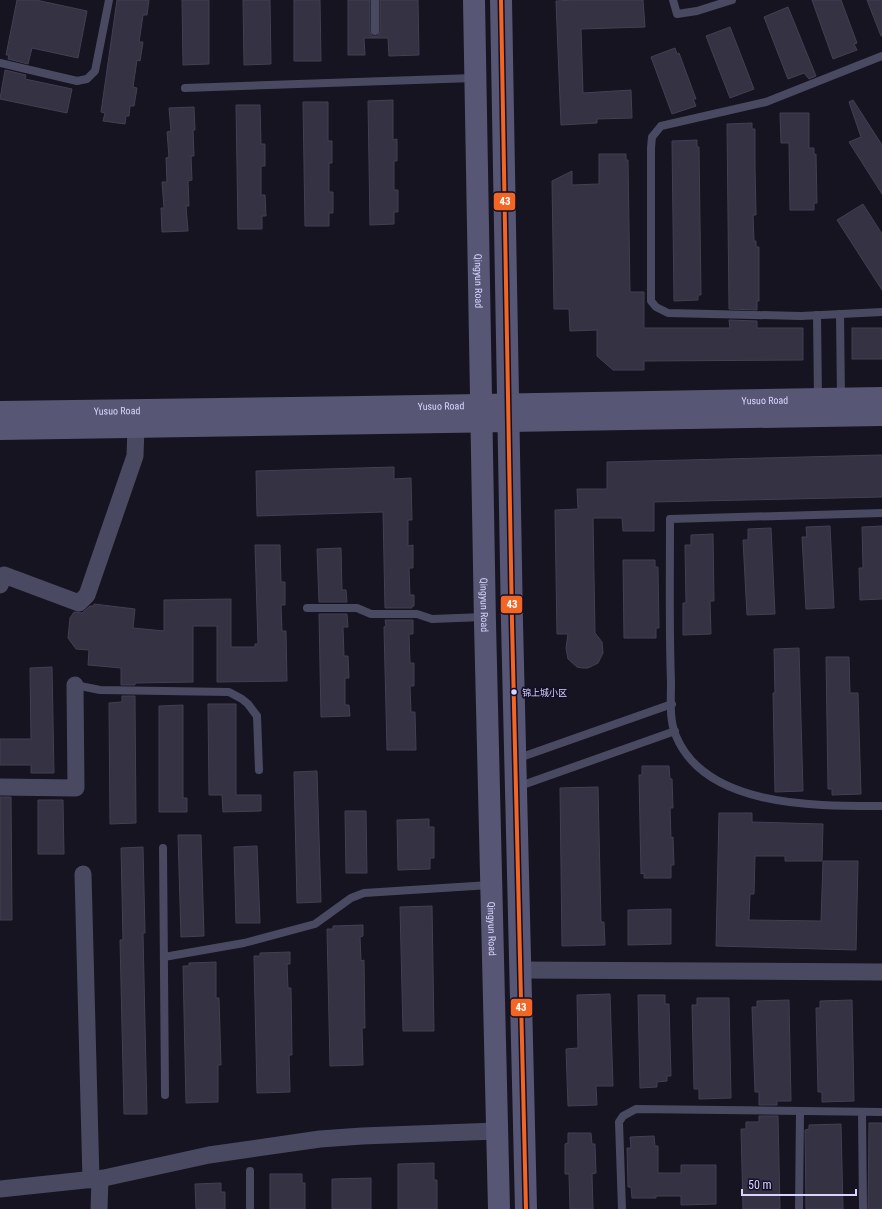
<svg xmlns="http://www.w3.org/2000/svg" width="882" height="1209" font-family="'Roboto Condensed','Noto Sans SC',sans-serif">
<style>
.building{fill:#343243;stroke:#433f54}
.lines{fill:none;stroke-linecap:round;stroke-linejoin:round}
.lane{stroke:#4a4962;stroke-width:8}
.street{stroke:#4a4962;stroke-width:17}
.secondary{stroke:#575674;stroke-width:22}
.bus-1-casing{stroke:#130f26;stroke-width:7}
.bus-1{stroke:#f26522;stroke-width:4}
.bus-dot{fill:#d9d4ff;stroke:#130f26;stroke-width:1.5}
.labels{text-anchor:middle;stroke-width:3.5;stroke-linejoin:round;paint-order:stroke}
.bus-label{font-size:9px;fill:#d9d4ff;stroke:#130f26;text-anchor:start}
.street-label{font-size:10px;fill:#d9d4ff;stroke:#130f26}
.line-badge{stroke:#130f26;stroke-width:1.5}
.badge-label{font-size:11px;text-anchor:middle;font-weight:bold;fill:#fff}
</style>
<rect width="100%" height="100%" fill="#161421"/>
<g class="building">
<path d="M17,0H36L87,11L78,58L32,48L28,64L8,59L9,55H6Z"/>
<path d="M117,0H149L147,15H143L141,29L139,42H143L140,61L137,60L133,87L137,88L134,106H130L129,116H126L125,124L103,121L105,113L101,112Z"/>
<path d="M182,0H209V64L183,65Z"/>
<path d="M243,0H270L271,64L244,65Z"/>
<path d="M294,0H320L321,61H294Z"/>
<path d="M348,0H370V31L372,36H378L380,31V0H418L419,55L389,56L388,38H364L365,55H348Z"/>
<path d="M575,0H643L645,27L581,29L583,93L631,90L632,118L597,119V123L561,125L556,1Z"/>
<path d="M812,0H841L857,43L854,44L857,50L833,59Z"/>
<path d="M867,0H882V36H881Z"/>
<path d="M788,7L816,76L809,79L804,73L788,79L764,17Z"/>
<path d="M730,27L754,89L730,98L706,36Z"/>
<path d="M675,48L677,54L679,53L696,99H693L696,106L672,114L651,57Z"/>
<path d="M5,70L26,75L25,79L72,89L67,113L0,99Z"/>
<path d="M393,100V140L397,139V161H394V190H398V212H394V224L370,225L368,101Z"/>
<path d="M853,100L882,145V194L849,142L861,137L849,102Z"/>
<path d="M303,102H328V141H332V163H329V192H333V213H329V226H305Z"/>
<path d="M236,105H260L261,144H265V166H261V195H265L266,216H262V229H238Z"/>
<path d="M194,107L195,130H193L194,156H191L192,180L188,181L189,206H186L188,231L162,232L161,208H164L162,182H167L166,158L169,157L167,132L171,131L169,108Z"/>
<path d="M780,113H809V148H814V155L816,154L817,203H814V210H790L789,143H781Z"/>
<path d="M752,123V129H755V166L756,215H753L754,241H756V247H759V301H757V310L729,309L727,124Z"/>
<path d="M697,140V147H699L701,295H698V300L674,301L672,141Z"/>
<path d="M599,154H626V160H628L630,292H644V328H730L729,320L757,321V328H803V360L644,361V370H613L597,356V330L570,331L569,309H554L552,181L572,171V185L599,184Z"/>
<path d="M863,204L882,234V290L837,220Z"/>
<rect x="852" y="328" width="30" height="31"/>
<path d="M882,455V497L654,502V531H623L622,518H593L595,633L602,642L603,653L598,663L588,668H582L577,667L568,659L566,648L568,634H557L555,510L578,509L577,489H607V462Z"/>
<path d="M394,467V479L411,478L412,520H408V546L413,545V568H409L410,595H414V606H412V608H385L383,512L257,516L256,471Z"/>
<path d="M830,526L834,608L806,609L802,537H807L806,527Z"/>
<path d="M882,526V599L860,600L859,568H863L862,527Z"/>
<path d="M771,528L775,614L747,615L743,540H748V529Z"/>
<path d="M713,534L714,601H710L711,634L683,635V603H686L685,545H691V535Z"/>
<path d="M255,545H280L281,582H285V605H281L282,631H286L287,681L217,682V626H193V682L135,683V685H121V668L88,665L89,650L76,649L68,638L70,618L74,612L82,613L90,606H94V604L135,609L133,628L164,631V600L231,599V647H255V644H258Z"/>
<path d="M341,548L342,590H346L347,602H319L317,549Z"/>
<path d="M623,560H655V567H658L659,628H656V638H624Z"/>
<path d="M319,614H347L348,627H343L344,656H348L349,678H345V705H349L350,716L321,717Z"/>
<path d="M385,620H413V634H409L410,663H414V686H410L411,712H415L416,750H387L384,627L386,626Z"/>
<path d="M799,648L803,791L775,792L773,693H775L774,649Z"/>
<path d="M826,657H849L850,693H858L861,794L832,795V789H828Z"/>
<path d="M52,667L54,773H31V765H0V739H31L30,668Z"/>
<path d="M122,696H135L136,823L110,824L109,703L122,702Z"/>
<path d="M208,704H236V795H261V811L223,812L222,795H209Z"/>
<path d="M183,705V798H187V812H159V706Z"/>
<path d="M642,766H669L670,779H672L673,808H670L671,838L673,837L674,865H671V878H644V873L641,874L639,775H642Z"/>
<path d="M317,771L321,902L297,903L294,772Z"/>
<path d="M598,787L601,922H604L605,945L562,946L560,788Z"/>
<path d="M0,797H11L12,920H0Z"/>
<path d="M38,800H63L64,854H38Z"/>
<path d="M345,811H366L367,873H346Z"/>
<path d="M719,813H752V822L823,824L822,861H785V856H755L754,894H750L749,920L821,921L823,861H858L856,950L716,946Z"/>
<path d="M429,819V827H434V858H430V869L398,870L397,820Z"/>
<path d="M178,835H201L204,936L181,937Z"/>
<path d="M257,846L260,923H236L234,847Z"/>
<path d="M143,847L145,933H143L147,1114H124L120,940H123L121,848Z"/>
<path d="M432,906L434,1031H403L400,907Z"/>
<path d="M671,909V944L628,945V910Z"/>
<path d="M363,925V936L360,937L361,961L364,960L365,1028H362L363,1065L330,1066L327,929H333V926Z"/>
<path d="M290,952V964H287L288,988H291L292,1055H289L290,1092L257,1093L254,956H260V953Z"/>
<path d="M216,962V998H219L221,1065H218V1102L186,1103L183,966H189V963Z"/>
<path d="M610,994L613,1086H596L597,1105L568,1106L566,1049L578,1048L577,995Z"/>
<path d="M638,995H665V1004H669L671,1076H667V1081L657,1082V1087L640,1088Z"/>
<path d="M697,998H729L731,1098L699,1099V1089H694L692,1005H697Z"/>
<path d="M789,1000L791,1101H777V1105H759V1092H755L752,1007H757V1001Z"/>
<path d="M852,1000L854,1101L822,1102V1092H818L816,1008H820V1001Z"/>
<path d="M759,1116H778L780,1209H743L741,1129H746V1122H759Z"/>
<path d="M869,1123H882V1209H868Z"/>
<path d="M841,1124L843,1209H806L805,1130L809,1129V1125Z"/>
<path d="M568,1133H591L592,1144H595L596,1173L592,1174L593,1209H570L569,1174H565V1144L568,1143Z"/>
<path d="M654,1136L655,1146H658V1173H681V1165H716V1204L681,1205V1196H656V1198H632L631,1187H628L627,1148H631L630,1137Z"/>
<path d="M434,1163V1180H437V1209H398V1164Z"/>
<path d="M270,1174H302V1183H305V1209H270Z"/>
<path d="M371,1178V1209H332V1179Z"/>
<path d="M221,1183V1192H225V1209H196L195,1184Z"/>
</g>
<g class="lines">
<g class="lane">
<path d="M375,0V31"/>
<path d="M673,0L677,14L697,11L732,0"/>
<path d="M882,56L766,102L661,126L652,137L651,148V301L656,307L668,313L801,316L882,312"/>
<path d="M0,63L77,81L87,79L95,71L109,0"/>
<path d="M185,88L474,78"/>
<path d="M840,314L841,398"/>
<path d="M817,315L818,399"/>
<path d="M882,513L670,519C670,573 669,628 671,682C671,700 669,720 676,736C706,808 817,806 882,806"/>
<path d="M307,608H357L371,614H417L432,619L484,617"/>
<path d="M75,685L100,690L229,692L242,699L248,704L257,716L259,770"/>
<path d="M516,759L672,704"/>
<path d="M517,787L675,731"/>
<path d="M163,848L165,1095"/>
<path d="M164,957L244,943L315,924L351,898L364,893L490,885"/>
<path d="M862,1112L863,1209"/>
<path d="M250,1171V1209"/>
<path d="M622,1209L619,1122L623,1116L636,1109L882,1112"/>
<path d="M799,1209L800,1111"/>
</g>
<g class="street">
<path d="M0,585L4,575L79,603L87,595L135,456L136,427"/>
<path d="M0,787L76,788L75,685"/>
<path d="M83,874L91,1180"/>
<path d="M520,970L882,972"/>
<path d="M0,1189L104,1178L209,1155L320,1139L362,1136L497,1131"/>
<path d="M99,1209L100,1179"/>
</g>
<g class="secondary">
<path id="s1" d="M474,0L485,623L499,1209"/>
<path d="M501,0L512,622L526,1209"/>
<path id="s2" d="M0,412L362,407L882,398"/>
<path d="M0,429L882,415"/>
</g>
<defs>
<path id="bus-1" d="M501,0L512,622L526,1209"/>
</defs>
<use href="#bus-1" class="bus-1-casing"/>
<use href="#bus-1" class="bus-1"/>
</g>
<circle class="bus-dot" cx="514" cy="692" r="3.5"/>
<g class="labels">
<g class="bus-label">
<text x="522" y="696">锦上城小区</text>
</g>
<g class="street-label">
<text dy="4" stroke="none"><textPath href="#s1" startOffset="281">Qingyun Road</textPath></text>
<text dy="4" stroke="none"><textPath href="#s2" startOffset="765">Yusuo Road</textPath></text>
<text dy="4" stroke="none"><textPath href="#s2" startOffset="441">Yusuo Road</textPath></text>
<text dy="4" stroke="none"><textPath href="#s2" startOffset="117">Yusuo Road</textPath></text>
<text dy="4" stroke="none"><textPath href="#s1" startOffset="605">Qingyun Road</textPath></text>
<text dy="4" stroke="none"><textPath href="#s1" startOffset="929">Qingyun Road</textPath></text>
</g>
</g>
<g class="line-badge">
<rect x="493" y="192" width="23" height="19" rx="4" fill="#f26522"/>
<rect x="500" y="595" width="23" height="19" rx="4" fill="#f26522"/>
<rect x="510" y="998" width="23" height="19" rx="4" fill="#f26522"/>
</g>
<g class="badge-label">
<text x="505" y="205">43</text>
<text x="512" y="608">43</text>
<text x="521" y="1011">43</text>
</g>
<path d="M742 1189v6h114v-6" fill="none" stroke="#d9d4ff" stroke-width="2"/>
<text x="748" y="1189" font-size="12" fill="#d9d4ff" stroke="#130f26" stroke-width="3" paint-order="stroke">50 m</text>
</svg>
